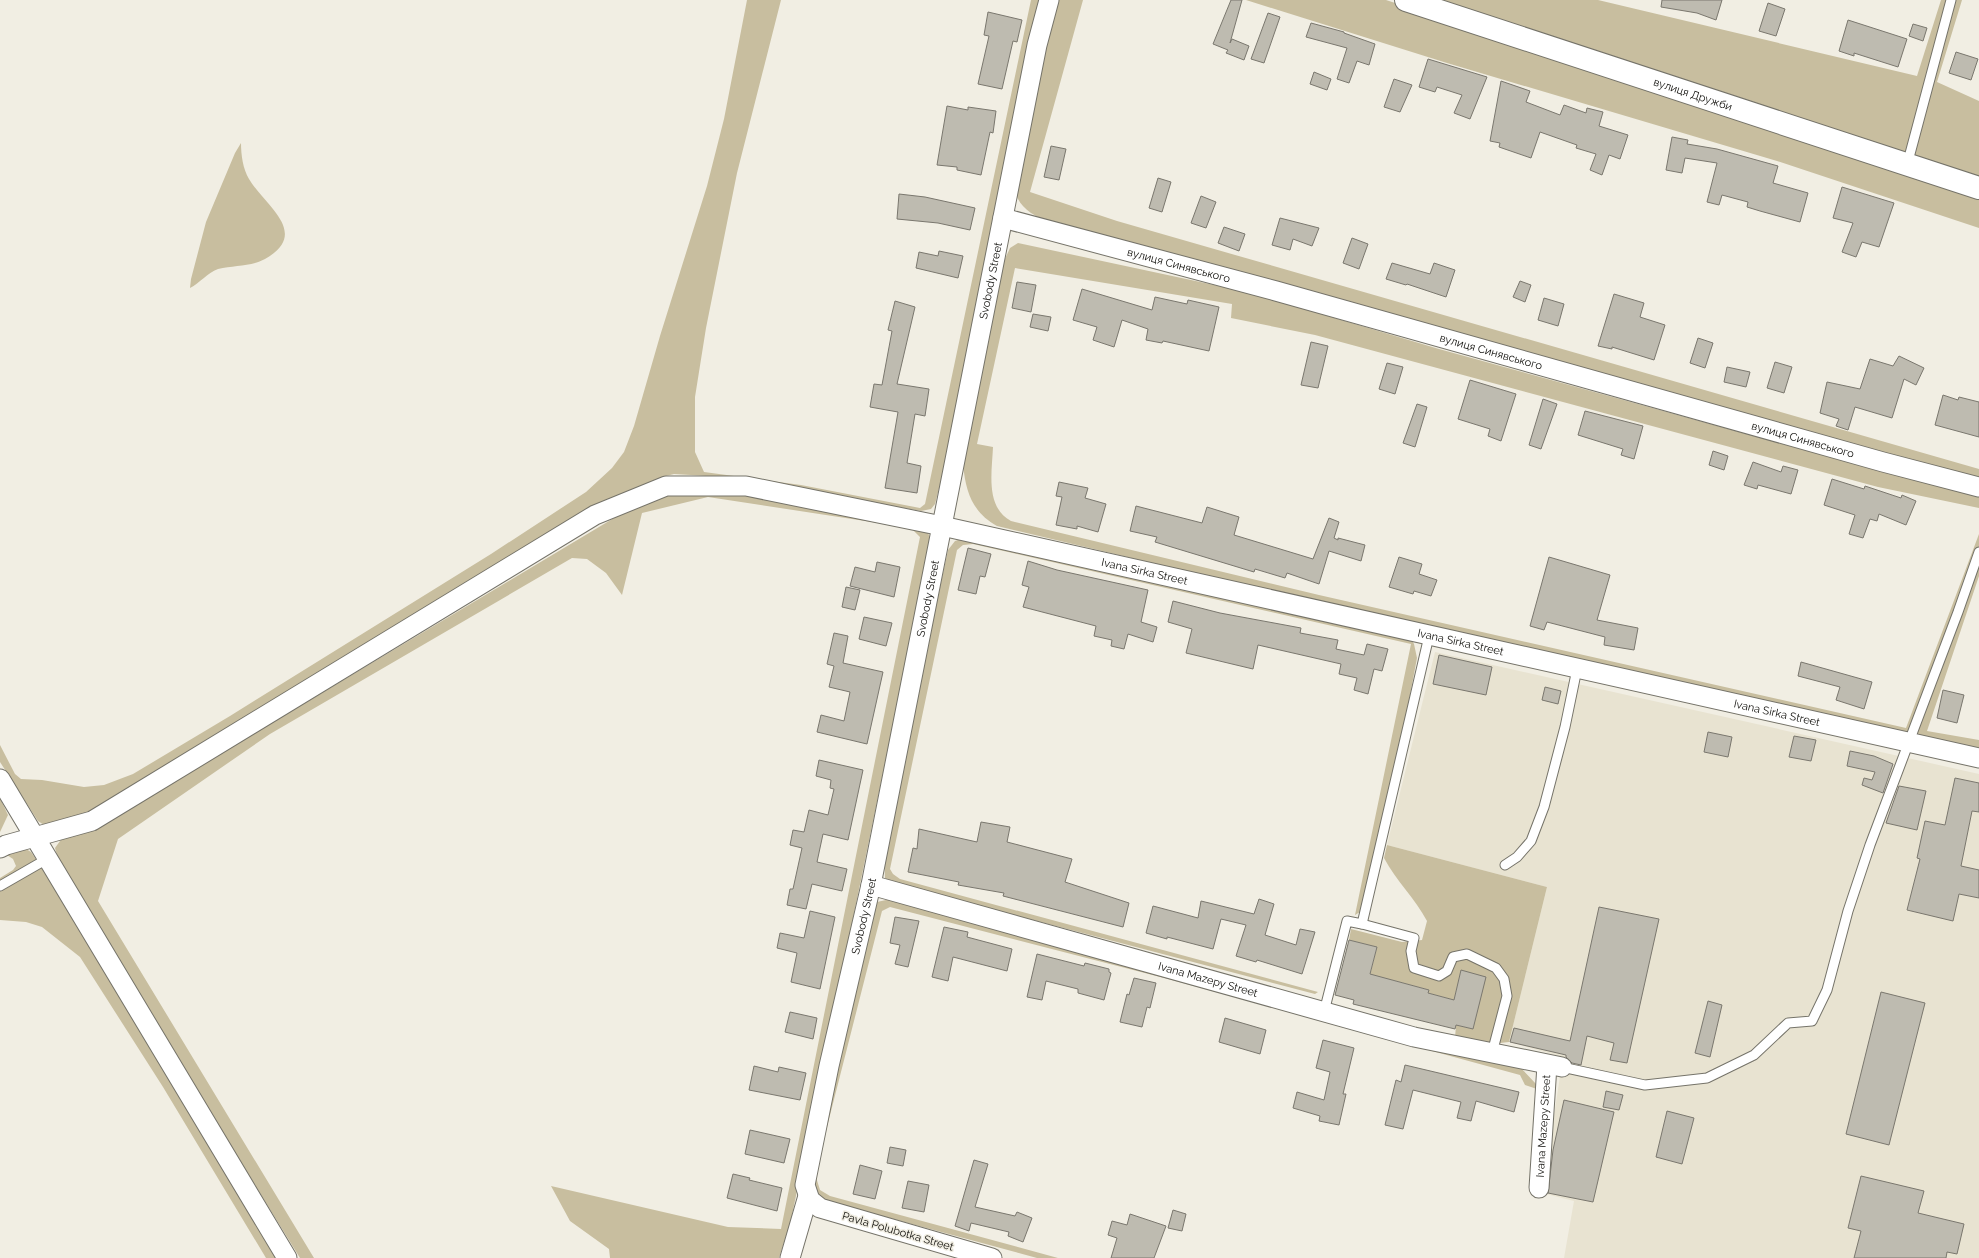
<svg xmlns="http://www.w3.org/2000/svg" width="1979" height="1258" font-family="Raleway,sans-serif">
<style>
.built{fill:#e8e3d1}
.grass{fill:#c8be9f}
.building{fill:#bebbb0;stroke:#7a776e}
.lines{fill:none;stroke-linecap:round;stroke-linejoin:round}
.service-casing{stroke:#757369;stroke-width:11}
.minor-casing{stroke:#757369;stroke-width:21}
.tertiary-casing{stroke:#757369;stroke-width:24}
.service{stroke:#fff;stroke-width:9}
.minor{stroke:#fff;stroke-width:19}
.tertiary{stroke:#fff;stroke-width:22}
.labels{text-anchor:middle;stroke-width:3;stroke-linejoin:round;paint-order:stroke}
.street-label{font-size:11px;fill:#100f0b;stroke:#f1eee3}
</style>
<rect width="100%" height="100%" fill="#f1eee3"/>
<path class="built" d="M1435,652L1979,774V1258H1564L1574,1201L1542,1193L1563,1057L1509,1042L1547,887L1387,845Z"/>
<g class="grass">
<path d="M747,0H781L737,173L706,328L695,397V452L704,472L801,485L920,508L925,504L1031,0H1040L1014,114L976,315L943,473L935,504L931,509L921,511L735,478L691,475L674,474L662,477L625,494L81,816L44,825L38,821L0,762V745L15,774L21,779L42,780L84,787L104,785L133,774L230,716L491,554L586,492L612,468L624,452L634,426L660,336L707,186L724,119Z"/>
<path d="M1058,0H1083L1030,192L1117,221L1979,469V478L1962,475L1043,220C1030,213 1018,206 1015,190L1043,59Z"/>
<path d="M1246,0H1386L1979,195V228L1777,161L1447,63Z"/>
<path d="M1439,0H1598L1917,76L1941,0H1962L1937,82L1979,101V179L1754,102Z"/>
<path d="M241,143C241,155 243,169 249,179C265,206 311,233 265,259C250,267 234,265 218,269C207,273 200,283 190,288L191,279L206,222L235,153Z"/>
<path d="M1018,243L1247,292L1439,349L1830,457L1979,491V508L1878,487L1315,335L1231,318L1232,304L1015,268L977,444L993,447C992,472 985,507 1011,521L1319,595L1906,728L1979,534V576L1927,731L1979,740V751L1224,580L997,526C972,512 966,492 963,465L1004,261L1010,248Z"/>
<path d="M740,492L921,526L928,533L931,539L791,1220L779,1258H610L609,1249L570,1221L551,1186L728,1227L781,1229L920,537L911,528L708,497L642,513L622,595L606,573L587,559L572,558L270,734L118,839L98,901L314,1258H300L97,929L59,862L55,848L65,834L133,806L619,515L660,494Z"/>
<path d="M964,538L1412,640L1414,644L1417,658L1404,727L1360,912L1355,915L1411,644L973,544L963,545L957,550L890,869L893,874L900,879L1318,992L1315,994L892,883L885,878L884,848L948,550L955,541Z"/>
<path d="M0,798L8,815L0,832Z"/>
<path d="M1387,845L1547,887L1509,1042L1482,1045L1455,1038L1456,1025L1473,1029L1485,977L1461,971L1454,1000L1428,993L1429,990L1392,980L1369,979L1377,947L1349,940L1351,929L1402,942L1422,940L1427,921C1415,898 1396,881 1384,858Z"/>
<path d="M23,847L31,852L114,976L284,1258H266L163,1087L80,957L42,927L26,922L0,920V878L13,870L16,866L13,859L7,855Z"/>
<path d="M895,898L1521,1068L1536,1084L1537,1089L1525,1085L1520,1075L1168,979L890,907L882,911L815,1174L820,1190L830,1196L1058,1258H1037L823,1200L818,1196L812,1181L873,907L877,902Z"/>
</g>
<g class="building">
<path d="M1231,0H1242L1230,43L1232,39L1249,46L1244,60L1226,53L1228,50L1213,44Z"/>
<path d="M1662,0H1722L1716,20L1697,13L1661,7Z"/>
<path d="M1768,3L1785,9L1776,36L1759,31Z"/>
<path d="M988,12L1022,20L1017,42L1013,41L1002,89L978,84L989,36L984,35Z"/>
<path d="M1268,13L1280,17L1264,63L1251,59Z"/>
<path d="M1848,20L1907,39L1898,67L1854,53V56L1839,51Z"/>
<path d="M1311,23L1344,32V33L1375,44L1369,65L1357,61L1349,83L1337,79L1347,48L1306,37Z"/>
<path d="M1913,24L1927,28L1923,41L1909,36Z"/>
<path d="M1956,52L1978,59L1971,80L1949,73Z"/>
<path d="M1428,59L1487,77L1470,119L1454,113L1462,95L1437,87L1435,92L1419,87Z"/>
<path d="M1314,72L1331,79L1327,90L1310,84Z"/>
<path d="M1394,79L1412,85L1400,112L1384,107Z"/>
<path d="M1501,81L1530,91L1526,102L1560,115L1564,105L1586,113L1587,108L1603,112L1599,126L1628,135L1620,159L1609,155L1602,175L1590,170L1596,154L1576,148L1577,145L1540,132L1531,158L1499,147L1500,143L1490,141Z"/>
<path d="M947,106L968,110V107L996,111L993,133L990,132L981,175L957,170V167L937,165Z"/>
<path d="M1672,137L1688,140L1687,144L1717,149L1778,166L1773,183L1808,193L1800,222L1760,211L1747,207L1748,202L1722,195L1719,205L1707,202L1717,163L1685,158L1682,173L1666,170Z"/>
<path d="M1051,146L1066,149L1059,180L1044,177Z"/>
<path d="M1158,178L1171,182L1162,212L1149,208Z"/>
<path d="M1842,187L1894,203L1879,247L1862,242L1856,257L1842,252L1853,223L1833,218Z"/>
<path d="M899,194L925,197L975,208L970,230L938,223L897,219Z"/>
<path d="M1201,196L1216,202L1206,228L1191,223Z"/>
<path d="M1280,218L1319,228L1312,246L1293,239L1290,250L1272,245Z"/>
<path d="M1224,227L1245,234L1239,251L1218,243Z"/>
<path d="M1352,238L1368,244L1359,269L1343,263Z"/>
<path d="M939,251L963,256L958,278L916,268L919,252L938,256Z"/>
<path d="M1392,263L1430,274L1434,263L1455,270L1446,297L1407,284L1406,285L1386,279Z"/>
<path d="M1520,281L1531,285L1525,302L1513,297Z"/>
<path d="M1017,282L1036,285L1031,312L1012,308Z"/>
<path d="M1082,289L1152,310L1155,297L1187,304L1188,300L1219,307L1209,351L1163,341L1162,343L1146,340L1148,329L1122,320L1114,347L1093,340L1097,327L1073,320Z"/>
<path d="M1614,294L1644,303L1640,317L1665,325L1654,360L1612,347V349L1598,346Z"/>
<path d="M1544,298L1564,304L1558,326L1538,320Z"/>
<path d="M895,301L915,307L897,384L929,389L925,416L915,414L907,463L921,466L917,493L885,488L898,412L870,407L874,384L882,385L892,331L888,330Z"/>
<path d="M1033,314L1051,317L1048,331L1030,327Z"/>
<path d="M1698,338L1713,343L1705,368L1690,363Z"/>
<path d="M1311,342L1328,346L1318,388L1301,385Z"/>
<path d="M1899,356L1924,368L1916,385L1904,379L1892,418L1855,407L1848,430L1836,426L1839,419L1820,413L1827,382L1860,389L1870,359L1893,366Z"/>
<path d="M1775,362L1792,367L1784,393L1767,388Z"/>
<path d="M1387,363L1403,367L1395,394L1379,389Z"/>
<path d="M1727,367L1750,372L1746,387L1724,382Z"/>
<path d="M1470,380L1516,394L1501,441L1488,436L1490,429L1458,419Z"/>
<path d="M1943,395L1958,400L1959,397L1979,402V437L1935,425Z"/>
<path d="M1543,399L1557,404L1541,449L1529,445Z"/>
<path d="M1417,404L1427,407L1415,447L1403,443Z"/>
<path d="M1585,411L1643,426L1634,459L1621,455L1623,449L1578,435Z"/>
<path d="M1713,451L1728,456L1724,470L1709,465Z"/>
<path d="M1753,462L1781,472L1783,466L1798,470L1791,494L1758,485L1757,489L1744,485Z"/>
<path d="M1832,479L1864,489L1865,486L1901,498L1902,495L1916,501L1906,525L1879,514L1877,521L1870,519L1863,538L1849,534L1855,515L1824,505Z"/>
<path d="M1059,482L1088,488L1085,498L1106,504L1098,532L1077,526V529L1056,525L1062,497L1056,496Z"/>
<path d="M1136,506L1202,523L1207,507L1239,517L1234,535L1313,559L1329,518L1339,522L1334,538L1338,540V538L1365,545L1361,561L1329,551L1319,584L1287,573L1285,578L1255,569L1254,572L1155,542L1157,537L1130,531Z"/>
<path d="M968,548L991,554L985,577L980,576L976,594L958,590Z"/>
<path d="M1399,557L1422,564L1419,574L1437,580L1431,596L1414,591L1413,594L1389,587Z"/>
<path d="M1549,557L1610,575L1597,620L1638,628L1634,650L1604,645L1605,637L1547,622L1544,630L1530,626Z"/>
<path d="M1028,561L1057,570L1148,590L1141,622L1157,627L1153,642L1128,634L1124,649L1111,646L1112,640L1094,636L1096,626L1023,607L1029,587L1022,585Z"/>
<path d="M877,562L900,567L894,597L850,586L855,567L875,572Z"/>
<path d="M846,587L860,590L855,610L842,607Z"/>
<path d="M1173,601L1220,613L1301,628L1300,633L1338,640L1336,649L1364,655L1367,644L1388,649L1382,671L1374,669L1368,694L1354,690L1357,678L1339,674L1341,664L1258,645L1253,669L1186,653L1192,629L1168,622Z"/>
<path d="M864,617L892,623L886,646L859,639Z"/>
<path d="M834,633L848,636L843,663L883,672L867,744L817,732L821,715L844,721L850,692L829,687L834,666L827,664Z"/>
<path d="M1439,655L1492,667L1486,695L1433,684Z"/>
<path d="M1801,662L1872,682L1864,709L1836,700L1840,687L1798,676Z"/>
<path d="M1545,687L1561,691L1558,704L1542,700Z"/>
<path d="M1943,690L1964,695L1957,723L1937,718Z"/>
<path d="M1708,732L1732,737L1728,757L1704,752Z"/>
<path d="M1794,736L1816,740L1811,761L1789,757Z"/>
<path d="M1850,751L1874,756L1893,764L1883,793L1862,785L1864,778L1872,780L1875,772L1847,766Z"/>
<path d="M819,760L863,770L848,840L823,834L817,862L847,869L842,891L812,884L806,909L787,905L790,889H793L802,848L790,845L793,830L804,832L809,810L828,815L834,789L830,788L831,780L816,776Z"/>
<path d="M1955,778L1979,783V812L1972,811L1961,866L1979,870V898L1959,894L1953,921L1907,910L1920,859L1917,858L1925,821L1945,825Z"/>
<path d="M1899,786L1926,791L1917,830L1886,823Z"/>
<path d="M981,822L1010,827L1007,842L1072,859L1065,882L1129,903L1123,927L1003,896L1004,893L958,885L959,882L908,872L913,848L917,849L919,829L977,842Z"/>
<path d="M1259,899L1274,904L1265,935L1296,945L1300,929L1315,932L1302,974L1257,960L1256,962L1236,956L1246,925L1221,919L1213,949L1167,937V939L1146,933L1153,906L1198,918L1201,901L1254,914Z"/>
<path d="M1599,907L1659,919L1627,1063L1610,1060L1614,1043L1587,1036L1581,1065L1572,1063L1566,1057V1055L1510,1042L1514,1028L1570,1041Z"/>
<path d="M810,911L835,917L820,989L791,982L797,953L777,948L780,933L804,938Z"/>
<path d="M895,917L919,921L908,967L895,964L900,945L890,943Z"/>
<path d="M944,927L968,932L967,937L1012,949L1007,971L953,957L948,981L932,977Z"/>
<path d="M1349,940L1377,947L1370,974L1429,990L1428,993L1454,1000L1461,970L1486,977L1473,1029L1456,1025L1455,1029L1353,1004L1354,1000L1335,995Z"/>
<path d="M1037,954L1084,966L1085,963L1109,969V972L1111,973L1104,1000L1078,993V989L1046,981L1042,1000L1027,997Z"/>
<path d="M1134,978L1156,983L1150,1008L1147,1007L1142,1027L1120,1022L1127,994L1129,995Z"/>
<path d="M1881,992L1925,1003L1889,1145L1846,1134Z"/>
<path d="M1708,1001L1722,1005L1710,1057L1695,1053Z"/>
<path d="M790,1012L817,1018L813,1039L785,1032Z"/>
<path d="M1225,1018L1266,1030L1260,1054L1219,1042Z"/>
<path d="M1323,1040L1354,1048L1343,1094H1346L1339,1125L1319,1121L1320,1116L1293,1108L1297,1092L1324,1100L1330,1072L1316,1068Z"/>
<path d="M1405,1065L1519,1092L1514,1112L1476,1101L1471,1121L1457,1118L1461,1102L1413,1090L1403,1129L1385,1125L1396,1080L1401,1082Z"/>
<path d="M754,1066L778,1072L779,1067L806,1073L800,1100L749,1090Z"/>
<path d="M1606,1091L1623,1095L1619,1110L1603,1107Z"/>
<path d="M1564,1100L1614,1112L1593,1202L1548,1193L1553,1150Z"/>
<path d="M1667,1111L1694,1118L1682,1164L1656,1157Z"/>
<path d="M750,1130L790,1139L784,1163L745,1154Z"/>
<path d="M890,1147L906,1150L903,1166L887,1163Z"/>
<path d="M974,1160L988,1164L975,1207L1015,1216L1017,1212L1032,1218L1023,1242L1008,1236L1009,1232L971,1223L969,1231L955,1226Z"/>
<path d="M860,1165L882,1171L875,1199L853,1194Z"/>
<path d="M733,1174L750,1178L749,1180L782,1188L777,1211L727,1198Z"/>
<path d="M1861,1176L1924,1191L1918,1213L1964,1224L1957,1254L1947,1252L1946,1258H1854L1861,1231L1848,1228Z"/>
<path d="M908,1181L929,1185L924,1212L902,1208Z"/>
<path d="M1173,1210L1186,1214L1182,1231L1168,1228Z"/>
<path d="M1130,1214L1166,1226L1154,1258H1111L1117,1238L1108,1235L1112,1221L1127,1225Z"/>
</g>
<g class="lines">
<defs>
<g id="service">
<path d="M1907,165L1951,0"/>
<path d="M1505,865L1517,857L1531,841L1544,807L1565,727L1577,669"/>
<path d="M0,886L47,859"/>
<path d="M1362,924L1414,938L1411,951L1414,968L1439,976L1447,971L1453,957L1467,954L1496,968L1504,979L1507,996L1492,1053"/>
<path d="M1324,1012L1347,921L1362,924L1429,636"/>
<path d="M1562,1067L1645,1085L1707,1078L1754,1055L1788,1023L1812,1021L1827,990L1848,911L1870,845L1958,612L1979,552"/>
</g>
<g id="minor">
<path id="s1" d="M1003,218L1276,291L1883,462L1979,487"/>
<path d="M0,779L287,1258"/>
<path id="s2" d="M0,848L6,845L92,821L595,515L666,486H746L942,526L1979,758"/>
<path id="s3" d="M871,885L1414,1037L1562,1067"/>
<path id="s4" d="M1539,1188L1547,1065"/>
<path d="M790,1258L808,1196"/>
<path id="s5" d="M992,1258L820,1208L810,1200L805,1185L829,1066L871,885L1037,45L1049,0"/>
</g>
<g id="tertiary">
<path id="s6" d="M1406,0L1979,188"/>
</g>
</defs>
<use href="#service" class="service-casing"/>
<use href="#minor" class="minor-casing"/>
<use href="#tertiary" class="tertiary-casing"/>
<use href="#service" class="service"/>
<use href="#minor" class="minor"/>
<use href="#tertiary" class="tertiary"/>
</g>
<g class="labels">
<g class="street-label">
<text dy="4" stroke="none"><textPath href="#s6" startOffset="302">вулиця Дружби</textPath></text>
<text dy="4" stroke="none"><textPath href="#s1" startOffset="182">вулиця Синявського</textPath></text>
<text dy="4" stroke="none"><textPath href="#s5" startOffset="1131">Svobody Street</textPath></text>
<text dy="4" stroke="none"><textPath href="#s1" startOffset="506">вулиця Синявського</textPath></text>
<text dy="4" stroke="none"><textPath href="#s1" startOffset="830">вулиця Синявського</textPath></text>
<text dy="4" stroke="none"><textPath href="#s2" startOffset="1249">Ivana Sirka Street</textPath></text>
<text dy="4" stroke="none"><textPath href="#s5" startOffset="807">Svobody Street</textPath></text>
<text dy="4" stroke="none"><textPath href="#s2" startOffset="1573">Ivana Sirka Street</textPath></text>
<text dy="4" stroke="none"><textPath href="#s2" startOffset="1897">Ivana Sirka Street</textPath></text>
<text dy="4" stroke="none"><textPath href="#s5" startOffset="483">Svobody Street</textPath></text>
<text dy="4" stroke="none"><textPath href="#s3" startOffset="350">Ivana Mazepy Street</textPath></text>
<text dy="4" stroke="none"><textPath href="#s4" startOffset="62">Ivana Mazepy Street</textPath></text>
<text transform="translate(898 1231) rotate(16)" y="4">Pavla Polubotka Street</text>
</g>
</g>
</svg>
